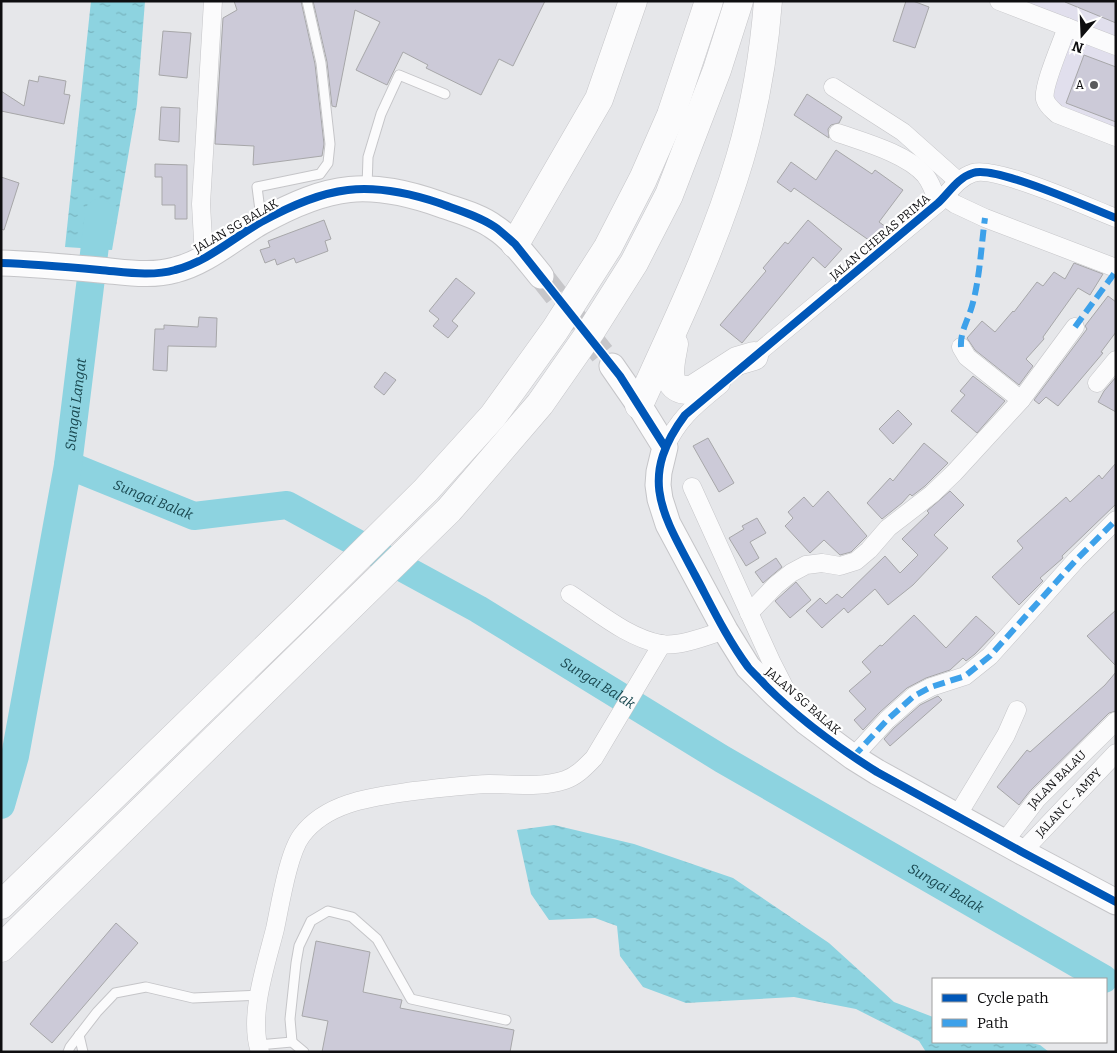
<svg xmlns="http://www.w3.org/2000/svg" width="1117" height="1053" font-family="Bitter,serif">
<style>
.commercial{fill:#e1dfed}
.water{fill:url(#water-ripples)}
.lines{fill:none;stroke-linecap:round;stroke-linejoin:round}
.river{stroke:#8dd3e0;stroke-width:28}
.building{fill:#cccad8;stroke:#a7a7a9}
.secondary-tunnel{stroke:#c6c6c9;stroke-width:25;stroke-dasharray:25 12;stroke-linecap:butt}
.lane-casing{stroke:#c5c5c8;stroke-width:11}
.street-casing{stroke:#c5c5c8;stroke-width:19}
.secondary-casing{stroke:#c5c5c8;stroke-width:27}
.highway-casing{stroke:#c5c5c8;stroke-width:29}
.lane{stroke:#fbfbfc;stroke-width:9}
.street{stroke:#fbfbfc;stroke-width:18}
.secondary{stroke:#fbfbfc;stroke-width:25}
.highway{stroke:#fbfbfc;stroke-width:28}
.quiet{stroke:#3da1ea;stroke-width:6;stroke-dasharray:12 6;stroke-linecap:butt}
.cycleway-casing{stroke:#fff;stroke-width:11}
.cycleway{stroke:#0057b8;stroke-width:8}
.poi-dot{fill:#5a5a5c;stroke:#fff;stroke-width:2}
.labels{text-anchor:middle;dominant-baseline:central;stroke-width:4.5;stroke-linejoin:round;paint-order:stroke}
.poi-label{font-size:12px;fill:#0e0e10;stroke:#fff;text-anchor:end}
.street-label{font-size:12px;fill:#0e0e10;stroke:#fff}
.water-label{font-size:14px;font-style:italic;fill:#18464e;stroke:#fff}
</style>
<defs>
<pattern id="water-ripples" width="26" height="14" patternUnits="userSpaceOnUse" patternTransform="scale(1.25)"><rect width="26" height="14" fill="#8dd3e0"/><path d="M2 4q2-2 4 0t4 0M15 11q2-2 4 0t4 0" fill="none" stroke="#78b4bf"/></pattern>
</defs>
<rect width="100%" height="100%" fill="#e6e7ea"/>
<polygon class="commercial" points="1014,1 1116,1 1116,131 1060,110 1051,94 1076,25"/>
<g class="water">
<polygon points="91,1 145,1 137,104 112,250 65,247"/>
<polygon points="554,825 634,844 733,878 829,943 894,1002 933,1017 933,1042 1028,1042 1040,1045 1049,1052 926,1052 919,1041 856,1009 794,997 686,1003 643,987 620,956 617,926 595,918 549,920 531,894 517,830"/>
</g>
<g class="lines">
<g class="river">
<path id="s1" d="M68,465L194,516L287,505L478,609L722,759L1104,979"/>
<path id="s2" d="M1,805L15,756L68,465L99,213"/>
</g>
</g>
<g class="building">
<polygon points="234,1 301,1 315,64 324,144 322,156 253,165 254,146 215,144 223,18 237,10"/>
<polygon points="313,1 545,1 513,66 499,59 481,95 426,68 428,65 403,52 387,85 356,70 380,22 355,10 336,107 332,106 327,62"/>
<polygon points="906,1 913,1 929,7 915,48 893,41"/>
<polygon points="1116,1 1116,23 1065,2 1065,1"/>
<polygon points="163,31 191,33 187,78 159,75"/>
<polygon points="1084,55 1116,67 1116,122 1066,103"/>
<polygon points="39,76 66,81 64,94 70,95 64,124 1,111 1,91 24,106 29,80 38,82"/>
<polygon points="807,94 842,117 839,123 831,125 828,129 829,138 794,115"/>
<polygon points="161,107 180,108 179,142 159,140"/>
<polygon points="836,150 872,174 875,170 903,190 879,222 886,227 873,243 794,188 791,192 777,182 791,162 816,180"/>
<polygon points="155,164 187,165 187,219 175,219 175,205 162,205 162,177 155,177"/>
<polygon points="1,177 19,183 4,230 1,229"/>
<polygon points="324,220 331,239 325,241 328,251 296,263 294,258 277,265 275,259 265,263 260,250 270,247 268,241"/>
<polygon points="808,220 842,249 825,268 813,257 742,343 720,325 766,271 763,268 785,242 788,244"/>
<polygon points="1074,263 1103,274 1090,295 1078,288 1043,337 1044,339 1026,359 1033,366 1019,385 975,350 967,338 982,321 995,332 1013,311 1014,312 1037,282 1043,286 1054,272 1065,279"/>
<polygon points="456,278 475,293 452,321 458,326 448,338 433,326 439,319 429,311"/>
<polygon points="1108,296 1116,302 1116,332 1101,352 1103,353 1058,406 1046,397 1039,404 1034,400 1084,333 1087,329 1085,326"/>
<polygon points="199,317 217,318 216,347 168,346 167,371 153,370 155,329 164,329 164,325 198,327"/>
<polygon points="385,372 396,380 384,395 374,387"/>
<polygon points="973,376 1005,401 977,433 951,411 965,395 960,391"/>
<polygon points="1116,377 1116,412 1098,402 1104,391"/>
<polygon points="898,410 912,424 893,444 879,429"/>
<polygon points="708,438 734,483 719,492 693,446"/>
<polygon points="924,443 948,463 925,486 912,496 910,494 902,503 882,519 867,503 890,478 893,481"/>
<polygon points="1116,463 1116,504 1062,556 1063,558 1040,578 1043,581 1019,605 992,577 1023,548 1017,541 1066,497 1070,502 1099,475 1102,479"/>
<polygon points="828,491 867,536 851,552 840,555 824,540 810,553 785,526 793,518 788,512 804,497 813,507"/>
<polygon points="950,491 964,505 934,535 948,548 913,585 888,605 875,589 848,613 844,608 822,628 806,611 820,598 826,604 837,594 842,598 885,556 900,573 918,555 902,539 929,513 927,511"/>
<polygon points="757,518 766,533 750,542 759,558 746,566 729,538 744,529 742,526"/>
<polygon points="776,558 782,567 763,583 755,572"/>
<polygon points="796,582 811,600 790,618 775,601"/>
<polygon points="1116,610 1116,666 1087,636"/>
<polygon points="914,615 946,648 976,616 995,633 975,654 966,661 963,658 950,670 926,678 907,688 880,712 863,730 854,720 866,709 849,691 871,672 862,662 880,645 882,646"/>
<polygon points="1116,672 1116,711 1109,713 1030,791 1019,805 997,787 1027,750 1030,752 1105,685"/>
<polygon points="938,696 942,700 890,746 884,739 894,728 920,705"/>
<polygon points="116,923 138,943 52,1043 30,1024"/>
<polygon points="316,941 370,952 363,992 402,1000 400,1008 514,1030 510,1052 322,1052 328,1021 302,1016"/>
</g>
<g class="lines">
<polyline class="secondary-tunnel" points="541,276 612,366"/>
<defs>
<g id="lane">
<polyline points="367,187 368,157 381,114 399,75 445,94"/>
<polyline points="261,218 257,187 320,174 328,163 330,144 321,63 307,1"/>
<polyline points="79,1035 83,1052"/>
<polyline points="292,1042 290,1019 296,963 299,946 311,921 328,911 352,917 377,939 411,999 506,1020"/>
<polyline points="258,1045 292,1042 304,1052"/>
<polyline points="68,1052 70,1047 97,1012 115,993 146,987 193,998 260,995"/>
</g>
<g id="street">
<polyline points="999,1 1116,46"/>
<path d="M1067,27C1062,42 1042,87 1045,99C1047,106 1053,110 1057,114L1116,137"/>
<polyline points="833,87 903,132 958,181"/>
<path d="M838,133C864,142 907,154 925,175C932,184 935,194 938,203"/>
<polyline points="945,197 955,204 985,218 1116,268"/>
<polyline points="204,258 201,204 213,1"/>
<polyline points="961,347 967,357 1021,400"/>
<path d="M747,362L938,203C949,193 957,178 973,173C995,165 1090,208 1116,218"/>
<polyline points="1097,383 1116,360"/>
<path d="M665,447C680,416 696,405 721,384"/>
<polyline points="692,487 771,661 794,706"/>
<path d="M570,594C598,612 628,638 661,644C679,647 707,636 725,630"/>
<polyline points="749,613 776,585 791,573 806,565 822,563 840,566 856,561 869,550 888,528 932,494 954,473 1021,400 1075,327"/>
<polyline points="853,757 887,720 914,696 931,687 965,676 990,656 1076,560 1116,520"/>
<polyline points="957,816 1006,735 1017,710"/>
<path id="s3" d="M1004,842L1037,799L1116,721"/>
<path id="s4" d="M1022,852L1116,753"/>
<path d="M260,1052C248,1016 266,965 275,929C280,906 288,853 302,835C328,801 374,797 414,791C439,788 464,785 489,784C513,784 542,788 565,780C577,776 585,767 594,758L662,644"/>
</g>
<g id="secondary">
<path d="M1,263C34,264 67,267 100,270C124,272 151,277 175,270C207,262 233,238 261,222C329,184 369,179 442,205C459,211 479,216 494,227C513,239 527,259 541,276"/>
<polyline points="612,366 639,405 665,447 659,472 658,485 660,499 668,524 725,630 748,667 776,695 806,722 853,757 877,772 1022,852 1116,902"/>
</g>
<g id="highway">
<polyline points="515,244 599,99 633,1"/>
<path d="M674,344C671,363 661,392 692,390L737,361L754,356"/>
<path d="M639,405C676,324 715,243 740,158C755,107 764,54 768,1"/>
<polyline points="1,905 302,613 426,490 493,416 555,330 608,247 643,179 671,115 709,1"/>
<polyline points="1,948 449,510 540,404 591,331 634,263 669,195 717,70 739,1"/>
</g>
</defs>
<use href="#lane" class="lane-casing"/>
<use href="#street" class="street-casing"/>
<use href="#secondary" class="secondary-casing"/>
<use href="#highway" class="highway-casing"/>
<use href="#lane" class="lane"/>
<use href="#street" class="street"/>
<use href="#secondary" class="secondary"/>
<use href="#highway" class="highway"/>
<g class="quiet">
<polyline points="1075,327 1116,271"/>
<path d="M961,347C960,332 968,320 972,306C980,278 981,247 985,218"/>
<polyline points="853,757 887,720 914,696 931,687 965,676 990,656 1076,560 1116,520"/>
</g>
<defs>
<g id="cycleway">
<path d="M1116,218C1090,208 995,165 973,173C957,178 949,193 938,203L685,415C638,478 662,513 695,575C711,605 727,639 748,667C753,673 760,679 766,686C799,719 837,747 877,772L1022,852L1116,902"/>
<path d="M1,263C34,264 67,267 100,270C124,272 151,277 175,270C207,262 233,238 261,222C327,186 367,179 439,203C458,210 479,216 495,227C502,232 509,239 515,244L620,376L665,447"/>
</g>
</defs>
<use href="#cycleway" class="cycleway-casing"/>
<use href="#cycleway" class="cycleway"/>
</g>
<circle class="poi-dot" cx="1094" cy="85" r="5"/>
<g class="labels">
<g class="poi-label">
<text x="1084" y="85">A</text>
</g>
<g class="street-label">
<text transform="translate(236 226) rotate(-30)">JALAN SG BALAK</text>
<text transform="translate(880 237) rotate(-40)">JALAN CHERAS PRIMA</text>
<text transform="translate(803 701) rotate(41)">JALAN SG BALAK</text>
<text stroke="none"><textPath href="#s3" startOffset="82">JALAN BALAU</textPath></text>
<text stroke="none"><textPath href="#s4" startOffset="68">JALAN C - AMPY</textPath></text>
</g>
<g class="water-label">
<text stroke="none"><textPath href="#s2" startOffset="408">Sungai Langat</textPath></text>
<text stroke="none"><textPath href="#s1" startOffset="92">Sungai Balak</textPath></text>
<text stroke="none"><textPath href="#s1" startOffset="588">Sungai Balak</textPath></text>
<text stroke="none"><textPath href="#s1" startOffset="992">Sungai Balak</textPath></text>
</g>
</g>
<rect width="1117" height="1053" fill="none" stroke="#0e0e10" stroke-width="5"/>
<rect x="932" y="978" width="175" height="65" fill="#ffffff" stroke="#9f9f9f"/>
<rect x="942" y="994" width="25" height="8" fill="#0057b8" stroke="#9f9f9f"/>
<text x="977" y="1003" font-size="15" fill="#0e0e10">Cycle path</text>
<rect x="942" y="1019" width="25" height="8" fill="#3da1ea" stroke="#9f9f9f"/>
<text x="977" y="1028" font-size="15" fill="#0e0e10">Path</text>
<g transform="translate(1082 35) rotate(199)" stroke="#ffffff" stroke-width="4" paint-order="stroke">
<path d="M0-4L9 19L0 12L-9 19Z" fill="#0e0e10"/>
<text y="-8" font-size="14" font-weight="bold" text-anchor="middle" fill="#0e0e10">N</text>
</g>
</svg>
